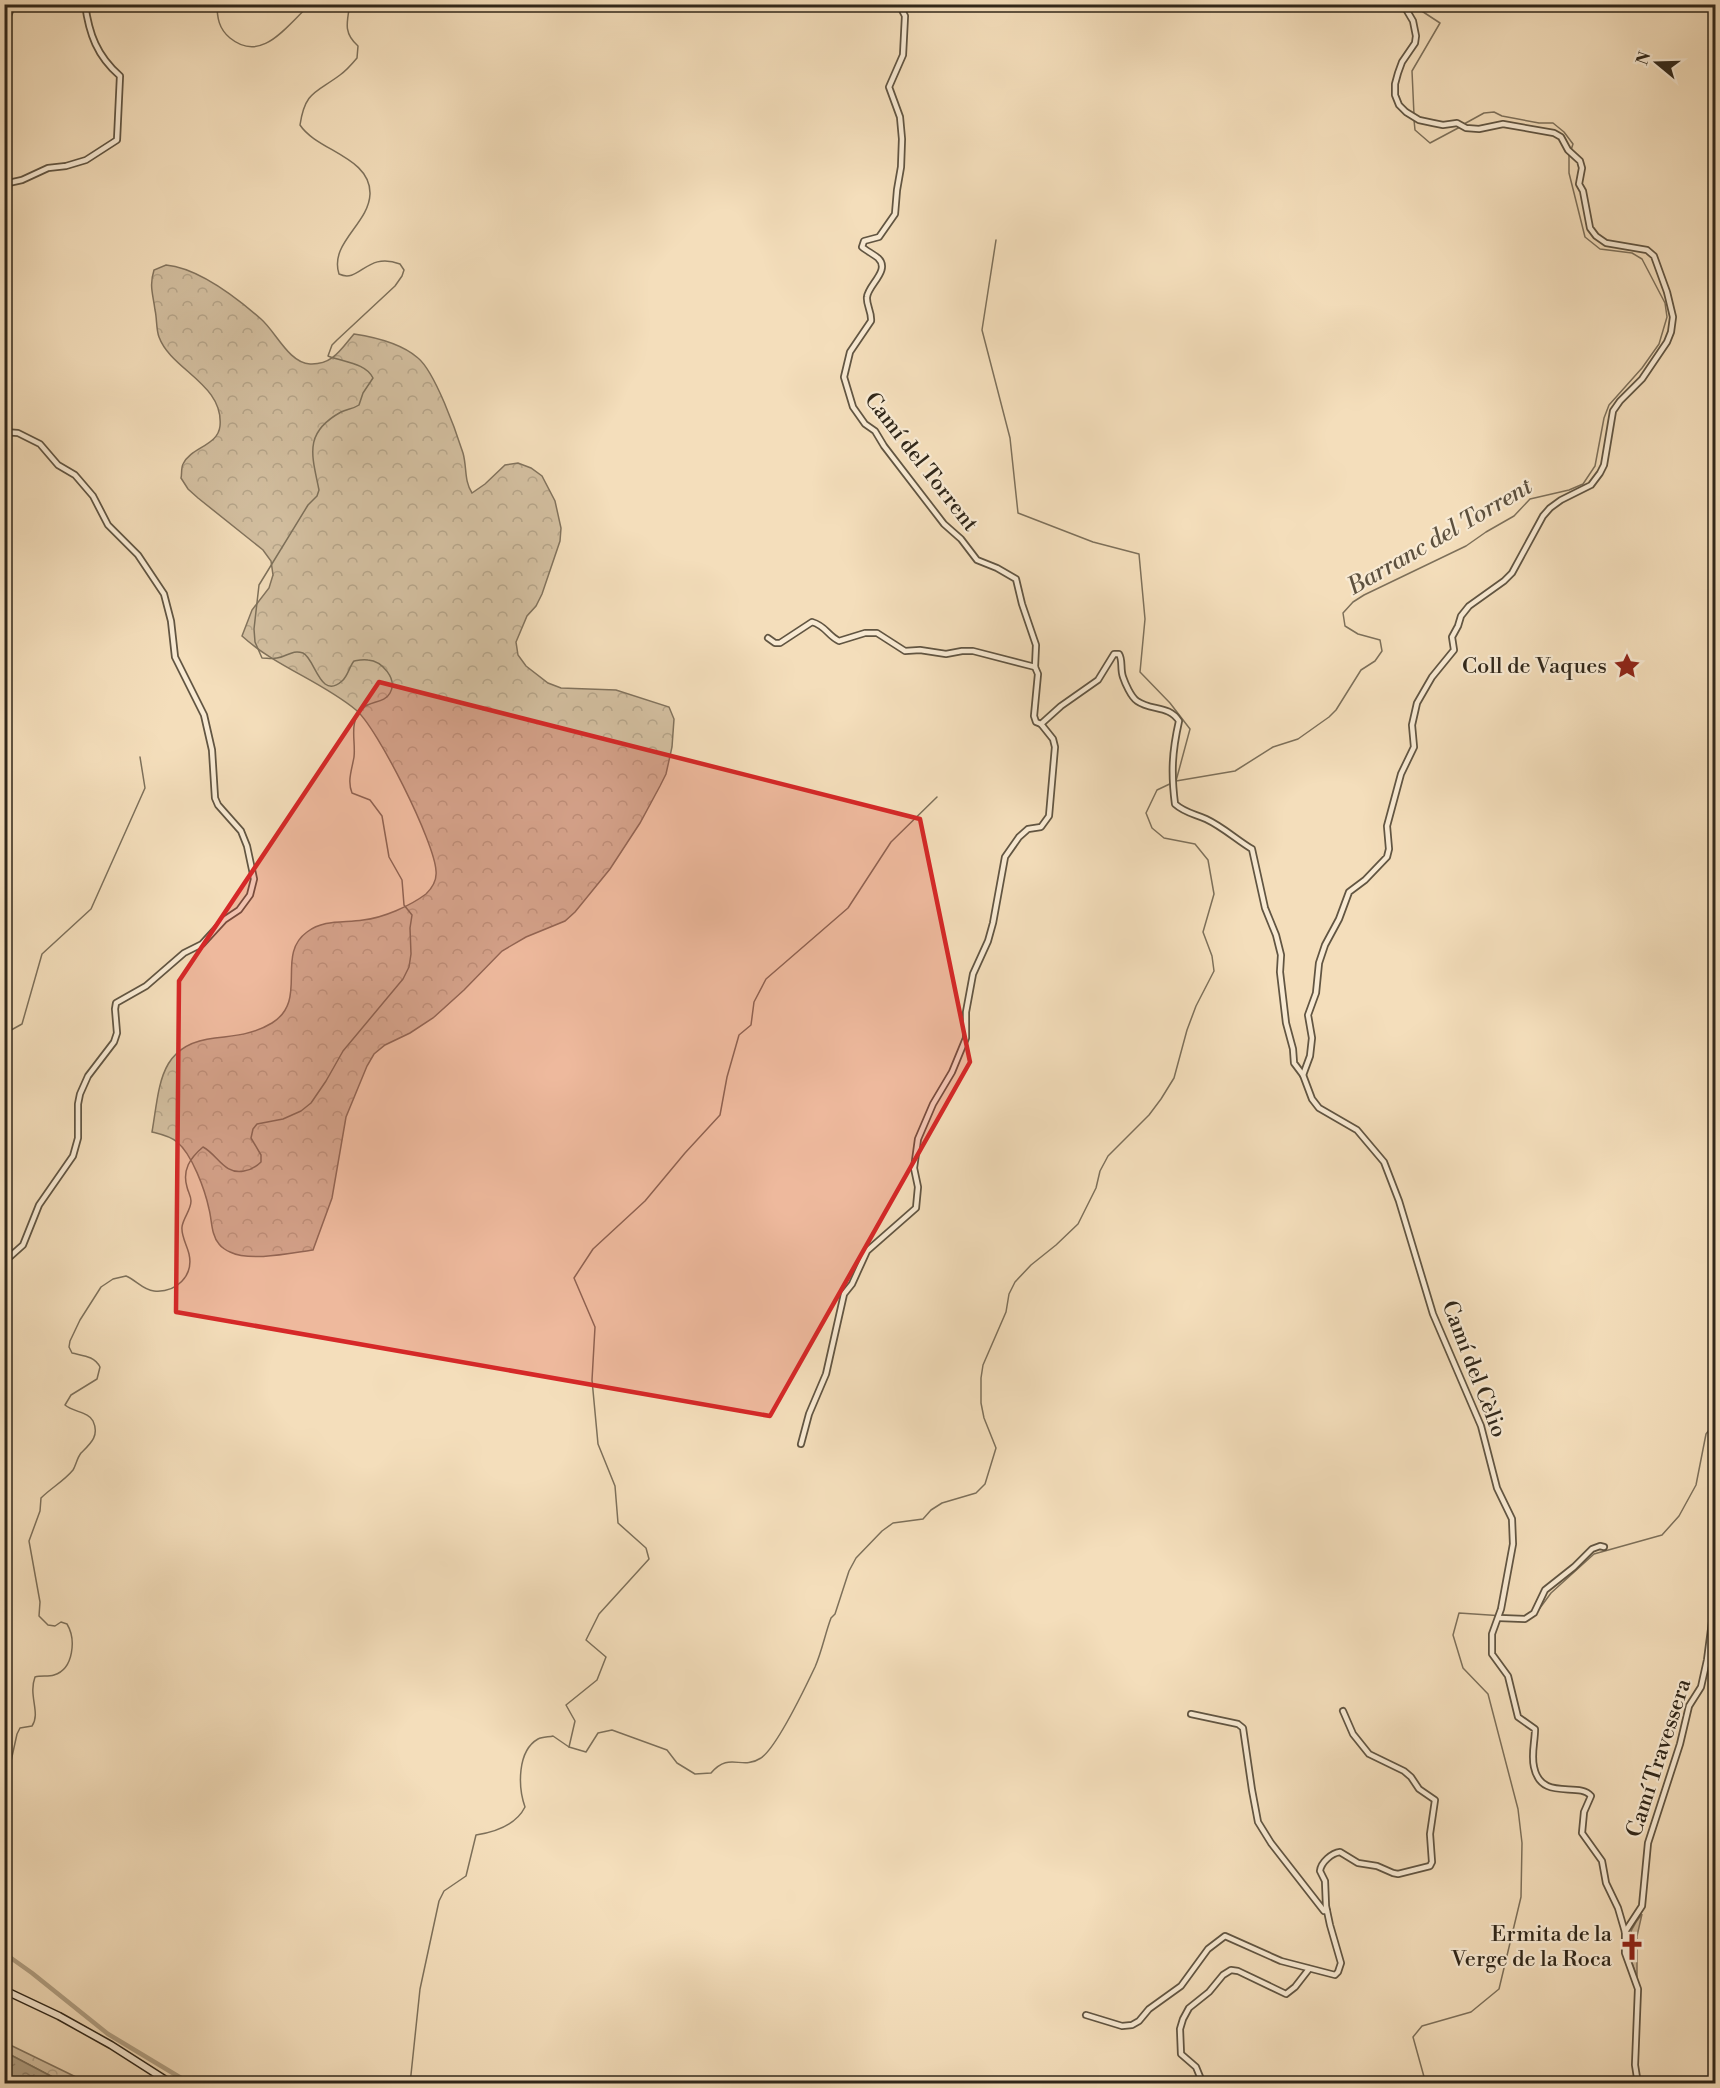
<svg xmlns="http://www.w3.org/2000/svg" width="1720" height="2088" font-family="'Libre Bodoni',serif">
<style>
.forest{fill:url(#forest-crowns);stroke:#82735d;stroke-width:1.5}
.water{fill:url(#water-ripples);stroke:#7d705a;stroke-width:1.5}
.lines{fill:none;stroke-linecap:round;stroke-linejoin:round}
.stream{stroke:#7d705a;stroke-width:1.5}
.canal{stroke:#b1a084;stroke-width:4.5}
.street-casing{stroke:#615542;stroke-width:8}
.secondary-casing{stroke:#30271a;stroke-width:9}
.street{stroke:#f8ead3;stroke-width:4.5}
.secondary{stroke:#f8ead3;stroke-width:6}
.marked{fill:#d62828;fill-opacity:0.2;stroke:#d62828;stroke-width:4.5;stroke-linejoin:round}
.labels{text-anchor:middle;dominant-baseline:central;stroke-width:4.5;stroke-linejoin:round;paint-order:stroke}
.street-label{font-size:22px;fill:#30271a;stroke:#f8ead3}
.poi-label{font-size:22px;fill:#30271a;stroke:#f8ead3;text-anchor:end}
.water-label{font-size:24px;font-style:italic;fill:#5d513f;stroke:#f8ead3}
</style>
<defs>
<pattern id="forest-crowns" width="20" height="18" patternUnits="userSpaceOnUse" patternTransform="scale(1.5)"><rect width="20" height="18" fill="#d3bfa0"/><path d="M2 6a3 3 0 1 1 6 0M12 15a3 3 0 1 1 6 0" fill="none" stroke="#b5a489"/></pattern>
<pattern id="water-ripples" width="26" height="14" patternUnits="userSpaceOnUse" patternTransform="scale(1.5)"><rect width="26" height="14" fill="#b1a084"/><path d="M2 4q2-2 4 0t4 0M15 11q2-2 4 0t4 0" fill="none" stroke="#90826b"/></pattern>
</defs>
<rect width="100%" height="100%" fill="#f4debb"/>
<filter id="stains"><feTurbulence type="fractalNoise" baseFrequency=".00333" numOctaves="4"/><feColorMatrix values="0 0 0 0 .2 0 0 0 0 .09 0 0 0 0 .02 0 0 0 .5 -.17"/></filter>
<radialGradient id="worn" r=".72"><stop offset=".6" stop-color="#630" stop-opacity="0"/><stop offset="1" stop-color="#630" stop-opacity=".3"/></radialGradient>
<g class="forest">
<path d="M166,265C198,268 237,298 261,319C276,332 289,363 310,364C333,365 341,349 354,334C374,337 402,344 418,358C435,372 456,431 463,453C467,467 464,481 472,493L485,484L505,465L518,463L531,468L542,476L555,501L561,528L560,541L542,594L536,606L527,616L516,642L518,655L526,666L548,683L561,688L616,690L669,707L674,719L672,747L666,774L660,786L640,823L610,869L575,912L565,921L526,937L502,951L464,990L433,1018L410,1033L385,1045L374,1054L367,1066L346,1117L332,1198L313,1250C291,1253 250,1262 230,1252C227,1251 221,1247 219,1244C211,1235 212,1220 209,1209C205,1190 192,1154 177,1142C170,1136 160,1134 152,1132C160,1086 158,1044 215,1038C235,1036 254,1034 272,1023C309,1000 275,955 307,932C324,919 344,923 363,920C383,918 410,906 426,894C433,887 437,880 436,871C435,843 377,727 356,710C321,681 276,667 242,636L252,610L269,588L273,575L271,561L263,550L198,498L188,489L181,478C182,474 181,468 183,464C191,447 218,446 220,426C224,384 171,370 159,337C156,329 157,318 155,310C153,294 149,286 154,270Z"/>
<path d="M1642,1914L1637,1936V1977C1627,1950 1622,1938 1642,1914Z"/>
<polygon points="4,2042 78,2078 87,2083 64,2083 5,2052"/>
</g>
<polygon class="water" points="5,2052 64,2083 5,2083"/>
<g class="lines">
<g class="stream">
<path d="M217,4C217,18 219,29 230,38C263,65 288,23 311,4"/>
<polyline points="1411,4 1440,23 1412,71 1414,115"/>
<polyline points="4,32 17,4"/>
<polyline points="1414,120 1415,130 1430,143 1460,127"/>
<polyline points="1464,124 1484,113 1494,112 1502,116 1539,123 1553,123 1564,132 1573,144 1571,150"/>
<polyline points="996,240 982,330 1010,438 1018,513 1093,542 1139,554 1145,619 1140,672 1170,703 1190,729 1176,781"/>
<polyline points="4,1034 22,1024 42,954 91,909 145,788 140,757"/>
<polyline points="1537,1612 1551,1593 1594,1554 1662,1535 1679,1516 1696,1485 1706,1434 1716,1421"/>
<polyline points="569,1747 575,1721 566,1705 597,1680 606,1657 586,1640 599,1614 649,1559 646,1548 618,1523 615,1486 598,1444 592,1380 595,1327 574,1278 593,1249 645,1201 685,1153 720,1115 727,1077 739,1035 751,1025 754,1002 766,979 848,908 891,842 937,797"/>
<path d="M4,1793L17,1734L20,1728L32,1726C41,1713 28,1696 35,1677C41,1675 48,1677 54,1675C74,1669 76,1639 67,1624L61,1622L55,1626L48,1625L39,1616L40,1602L29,1541L40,1511L41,1498C51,1488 64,1481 73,1470C76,1465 77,1458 81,1453C90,1444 100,1436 93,1421C89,1412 73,1412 65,1405L71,1395L97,1379L100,1367C94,1356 84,1356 72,1353L69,1347L70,1341L80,1320L101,1287L113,1279L126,1276C136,1280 143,1290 154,1291C176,1293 194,1276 189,1254C187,1245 181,1236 182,1227C183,1218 191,1210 191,1201C191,1196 188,1192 187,1187C182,1170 190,1158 203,1147C218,1155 224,1175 244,1171C251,1170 256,1167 261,1162V1155L251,1138L253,1129L257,1124L283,1119L301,1111L311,1103L326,1081L343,1051L403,979L409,967L411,954L410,928L412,915L404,905L402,880L389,857L382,816L370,800L352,793C347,781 352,769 354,757C356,740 348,722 363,708C370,701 385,703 390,693C398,679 382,661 368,660C363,659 359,660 354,661C349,667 348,676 342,681C320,701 315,658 303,653C292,649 287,657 277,658C272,659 267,658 262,658L255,642L254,629L259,585L308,505L317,496L319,490C312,455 303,433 341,412C347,409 353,409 359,405L363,393L373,378C366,363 343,362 328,356L332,345L337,340L395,286L402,276L404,270L400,264C366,251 360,284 339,274C329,243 369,224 370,194C371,157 317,151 300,125C305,91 316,93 340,75C347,70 352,64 357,58L358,46C343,33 347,22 350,4"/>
<path d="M410,2084L420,1989L439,1901L444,1891L466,1876L476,1835C495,1832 516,1825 525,1807C518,1787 517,1751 538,1739C542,1737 549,1737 553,1736L569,1747L586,1752L598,1733L612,1730L667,1750L677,1763L695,1774L711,1773C730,1751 741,1771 761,1758C777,1747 806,1686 815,1667C822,1651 825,1634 831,1618L835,1614L849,1571L856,1558L882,1531L893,1523L923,1519L931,1510L942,1503L976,1493L985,1484L996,1448L984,1418L981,1403V1378L983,1365L1006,1312L1009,1294L1015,1282L1031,1265L1056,1245L1078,1224L1096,1188L1100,1171L1108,1156L1149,1115L1161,1099L1174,1078L1187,1030L1196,1006L1214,971L1212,956L1203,932L1214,894L1208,860L1195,844L1164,838L1152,828L1146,813L1157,790L1176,781L1235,771L1273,747L1298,739L1329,717L1336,710L1361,670L1375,661L1382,651L1380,640L1358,634L1345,626L1343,613L1353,602L1364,595L1466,546L1486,532L1514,516L1530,499L1569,490L1583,484L1595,466L1604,418L1609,405L1642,368L1659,344L1667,317L1665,303L1642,259L1632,253L1600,249L1585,237L1569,173V155"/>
<polyline points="1426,2084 1413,2037 1422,2026 1471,2012 1499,1989 1521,1897 1522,1843 1518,1809 1488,1694 1463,1668 1453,1635 1459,1613 1504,1616"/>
</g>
<polyline class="canal" points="4,1953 32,1973 108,2034 191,2084"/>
<defs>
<g id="street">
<path d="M899,4L905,16L903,55L889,87L900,117L902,139L901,167L897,190L895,214L879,237L864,241L862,247C867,251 873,254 878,258C891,270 868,285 867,297C866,305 872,312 871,321L850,352L844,377L853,407L865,424L875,431L884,446L944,524L961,539L977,560L997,568L1016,579L1022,604L1036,645L1035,667"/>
<path d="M1403,4L1413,21L1416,36L1415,43L1402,62L1398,73L1395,84V95L1399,105L1406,112L1419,120L1433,123L1443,125L1457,123L1466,128L1479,129L1503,124L1554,133L1561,137L1568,150L1580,161L1582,168L1579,184L1583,191L1590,228L1596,236L1606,243L1647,250L1654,256L1667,292L1673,317L1671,332L1667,342L1642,379L1620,401L1613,411L1604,465L1600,473L1591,485L1561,500L1550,508L1543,516L1512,573L1504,581L1469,606L1461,616L1458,626L1452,637L1454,650L1432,677L1417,703L1412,725L1414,747L1401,774L1387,826L1389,849L1387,857L1365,880L1349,892L1339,919L1325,945L1319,963L1316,993L1308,1015L1312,1038L1310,1056L1303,1075L1312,1099L1319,1108L1357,1130L1384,1162L1399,1201L1433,1314L1481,1426L1497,1488L1512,1519L1513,1544L1501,1609L1492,1634V1654L1508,1676L1518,1717L1535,1729C1535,1742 1531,1754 1534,1767C1541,1802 1579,1781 1591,1796L1584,1812L1582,1833L1602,1861L1606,1883L1618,1908L1625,1932V1953L1638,1989L1635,2065L1638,2084"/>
<path d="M4,184L22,180L48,168L66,166L86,160L117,140L120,76C97,56 89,34 85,4"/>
<polyline points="4,269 4,277"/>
<polyline points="4,432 18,433 40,444 58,465 75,475 93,496 108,525 138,555 164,594 171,621 175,657 204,715 212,750 215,798 218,805 241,831 247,846 254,879 250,895 239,910 224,920 202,944 184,953 146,986 116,1003 115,1009 117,1033 114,1042 88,1076 80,1094 78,1104 78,1138 73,1156 39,1205 23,1245 4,1262"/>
<path d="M768,638L775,643H780L812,622C826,626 827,635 839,641L865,633H877L905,651L920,650L946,654L962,651H973L1035,667L1038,674L1034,716L1036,722L1041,724L1061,706L1098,680L1114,654H1119C1123,660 1120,669 1123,677C1125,683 1131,697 1137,701C1151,711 1169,705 1179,721C1172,752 1171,773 1175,804C1185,813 1195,814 1206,819C1223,827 1237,840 1252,849L1265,908L1276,935L1281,955L1280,972L1286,1023L1293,1049L1294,1063L1303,1075"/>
<polyline points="801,1444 809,1414 826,1374 844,1294 852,1284 867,1251 916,1208 918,1187 914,1168 918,1139 933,1104 952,1072 966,1038 966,1012 973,974 988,941 993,923 1005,857 1019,837 1028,829 1041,827 1049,816 1055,747 1053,739 1041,724"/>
<polyline points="1499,1618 1525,1619 1534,1613 1545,1590 1574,1567 1592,1549 1600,1546 1604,1547"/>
<polyline points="4,1645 7,1648 4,1659"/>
<polyline points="1191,1714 1238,1724 1243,1728 1252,1790 1258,1822 1271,1843 1324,1911 1327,1911"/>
<polyline points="1625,1932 1642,1906 1648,1843 1680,1744 1689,1706 1701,1687 1707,1660 1716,1591"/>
<path d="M1086,2015L1122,2026L1132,2025L1139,2021L1149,2009L1181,1986L1208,1949L1225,1936L1281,1961L1335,1975L1338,1972L1341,1963L1330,1925L1326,1906L1325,1881L1320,1871C1321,1862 1332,1853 1340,1852L1358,1863L1377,1866L1393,1873L1398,1874L1430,1866L1432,1862L1430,1834L1435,1800L1419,1789L1411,1777L1404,1771L1369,1754L1353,1734L1343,1711"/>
<polyline points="1203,2084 1196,2067 1181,2054 1180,2029 1183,2019 1189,2008 1209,1992 1223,1975 1231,1970 1238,1971 1286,1994 1295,1987 1309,1969"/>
</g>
<polyline id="secondary" points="4,1990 59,2016 111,2045 172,2084"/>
</defs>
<use href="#street" class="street-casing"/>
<use href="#secondary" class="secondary-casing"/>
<use href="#street" class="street"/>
<use href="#secondary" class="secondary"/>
</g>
<path class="marked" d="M379,682L920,819L970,1062L770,1416L176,1312L179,981Z"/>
<defs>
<symbol id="sight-bare" viewBox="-9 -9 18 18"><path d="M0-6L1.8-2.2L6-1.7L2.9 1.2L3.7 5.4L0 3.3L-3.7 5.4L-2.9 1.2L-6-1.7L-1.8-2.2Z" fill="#8f2418" stroke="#f8ead3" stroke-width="2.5" paint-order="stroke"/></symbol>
<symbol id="church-bare" viewBox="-9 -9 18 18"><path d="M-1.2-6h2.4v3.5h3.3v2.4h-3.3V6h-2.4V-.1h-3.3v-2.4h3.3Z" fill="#8f2418" stroke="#f8ead3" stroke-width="2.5" paint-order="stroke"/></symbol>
</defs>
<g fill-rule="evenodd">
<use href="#sight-bare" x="1608" y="647" width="38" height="38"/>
<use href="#church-bare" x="1613" y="1928" width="38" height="38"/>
</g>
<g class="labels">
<g class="street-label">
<text transform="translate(921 462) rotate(52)">Camí del Torrent</text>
<text transform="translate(1474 1369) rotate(69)">Camí del Cèlio</text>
<text transform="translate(1659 1758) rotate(-72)">Camí Travessera</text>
</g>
<g class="poi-label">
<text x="1607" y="666">Coll de Vaques</text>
<text x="1612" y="1934">Ermita de la<tspan x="1612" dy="25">Verge de la Roca</tspan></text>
</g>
<g class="water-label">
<text transform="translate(1440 537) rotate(-30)">Barranc del Torrent</text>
</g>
</g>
<rect width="1720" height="2088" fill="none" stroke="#f4debb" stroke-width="24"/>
<rect x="6" y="6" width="1708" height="2076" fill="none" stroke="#30271a" stroke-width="3"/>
<rect x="12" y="12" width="1696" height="2064" fill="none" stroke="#30271a" stroke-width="1.5"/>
<g transform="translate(1657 63) rotate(289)" stroke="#f8ead3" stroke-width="4.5" paint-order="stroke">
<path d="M0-4.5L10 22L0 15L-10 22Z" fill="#30271a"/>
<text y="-9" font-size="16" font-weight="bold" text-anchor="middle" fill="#30271a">N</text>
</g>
<rect width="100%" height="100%" filter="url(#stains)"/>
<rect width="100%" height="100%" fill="url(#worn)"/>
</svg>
